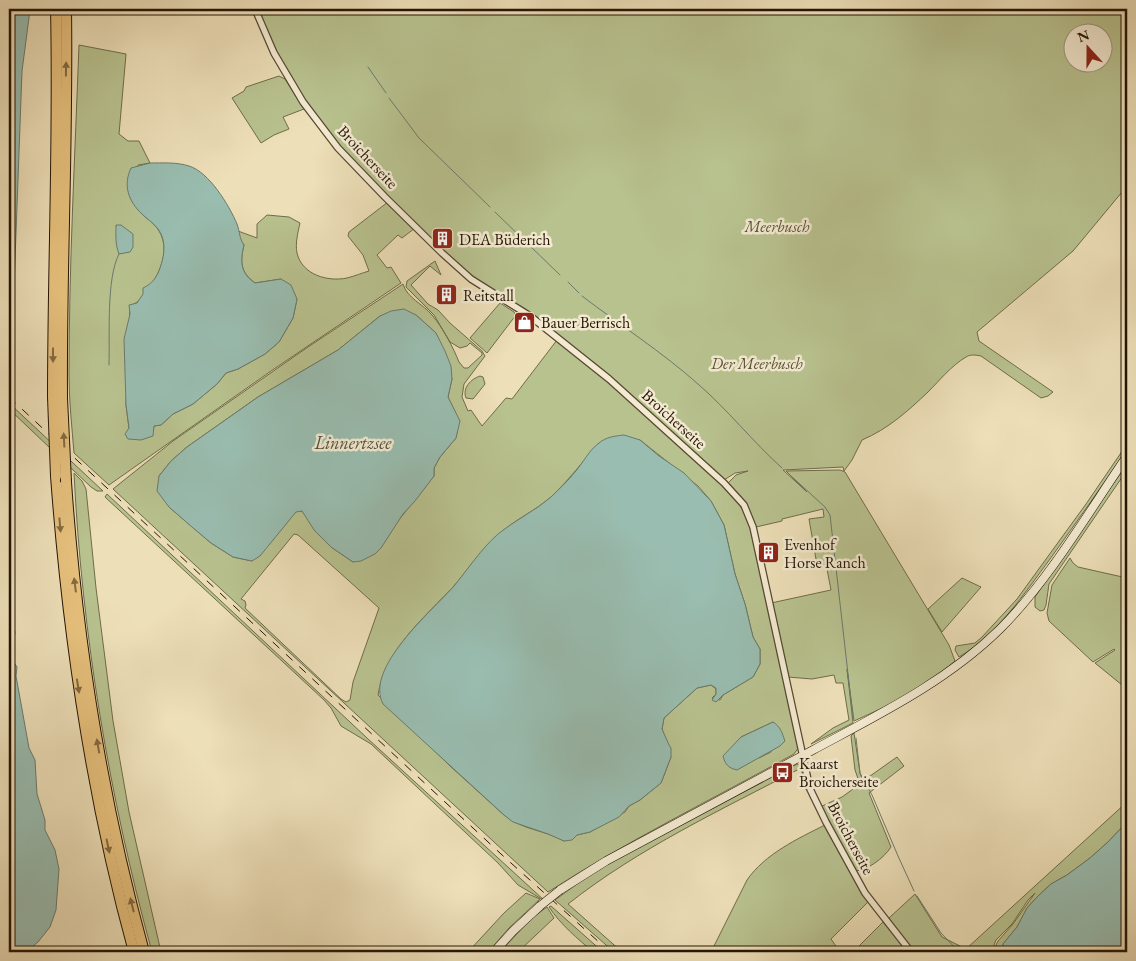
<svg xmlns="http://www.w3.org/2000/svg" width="1136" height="961" font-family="'EB Garamond',serif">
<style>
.green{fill:#b8c28f;stroke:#6e6c4a;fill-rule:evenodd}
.water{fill:#99bdb0;stroke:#6a7a6b}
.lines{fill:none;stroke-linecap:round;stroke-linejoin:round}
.stream{stroke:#6a7a6b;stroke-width:1}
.street-casing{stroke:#564831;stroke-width:8}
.secondary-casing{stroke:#241504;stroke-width:9}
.highway-casing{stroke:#241504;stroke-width:12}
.street{stroke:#f3ead1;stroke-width:5.5}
.secondary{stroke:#f3ead1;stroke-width:8}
.highway{stroke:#e6c07c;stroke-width:10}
.rail{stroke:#241504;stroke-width:1;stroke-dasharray:9 9;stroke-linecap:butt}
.secondary-bridge-casing{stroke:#241504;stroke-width:9;stroke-linecap:butt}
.highway-bridge-casing{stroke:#241504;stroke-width:12;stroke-linecap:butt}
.secondary-bridge{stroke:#f3ead1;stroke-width:8}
.highway-bridge{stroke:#e6c07c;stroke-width:10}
.oneway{fill:#856a40}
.labels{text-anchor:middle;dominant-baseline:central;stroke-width:5;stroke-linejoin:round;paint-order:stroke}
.street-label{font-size:16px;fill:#241504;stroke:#f3ead1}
.park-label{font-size:16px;font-style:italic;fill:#585235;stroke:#f3ead1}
.poi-label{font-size:16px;fill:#241504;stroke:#f3ead1;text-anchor:start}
.water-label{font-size:18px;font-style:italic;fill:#4d5040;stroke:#f3ead1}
</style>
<rect width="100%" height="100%" fill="#eddfb8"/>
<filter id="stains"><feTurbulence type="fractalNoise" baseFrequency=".004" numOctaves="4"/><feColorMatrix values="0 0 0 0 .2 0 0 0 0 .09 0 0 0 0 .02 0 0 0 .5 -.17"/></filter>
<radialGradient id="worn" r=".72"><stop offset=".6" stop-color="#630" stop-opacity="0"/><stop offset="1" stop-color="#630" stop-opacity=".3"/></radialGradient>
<g class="green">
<path d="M255,9H1127V186L1073,251L977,332L979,341L1053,392L1048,396L1041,398L981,356C975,355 971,354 966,357C951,366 940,380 928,392C908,411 888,429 862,440L852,460L844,471L843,467L783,470L807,492L786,471L840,470L845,472L949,645L955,661C927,687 890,705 854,721L847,669L853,723L811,744L833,728L849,720L843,683H836L834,675L812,679L788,677L771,603L831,590L826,564L817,565L809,519L824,517L823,509L782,519V521L756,527L743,501L728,483L736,475L748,471L735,473L724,480L612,378L525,309L476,279L430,239L345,152L313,113L274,53ZM1074,32H1104V62H1074Z"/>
<path d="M79,45L126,54L119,134L128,141H139L150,163L138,165L131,199C134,203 137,208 140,212C145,218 152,221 157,228C170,245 163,268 151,285C144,294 140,302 130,306L126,405L129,428L153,430L154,426L161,425L173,414L193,404L217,384L226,373L238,369L265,354L279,342L293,318L297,299L281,279L255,283C240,272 240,261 244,245L239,238L238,231L257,238V224L267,215L289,217L300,223C298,232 295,244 297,253C302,275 328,282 347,278C355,276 362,273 369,271L363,255L348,236L349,232L388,202L415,228L402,238L398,235L377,255L387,268L391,267L401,283L271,371L109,485L74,453C72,427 69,402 69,375C69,265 75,155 79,45Z"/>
<polygon points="279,76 285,79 304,109 283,117 289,129 274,135 261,143 232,98 244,91 246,87"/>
<path d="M435,261L441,275L430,266L411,285L428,304L438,310L450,323L482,351L485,356L464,384L462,397L468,411L471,410L482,426L506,398L512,399L557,340L609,381L731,492L748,518L799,747L794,754C711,800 627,841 548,892L113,489L173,441L308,347L403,284C407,298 423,304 432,315C443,328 453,347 459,362L464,368H468L482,355V353L470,343L467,346L460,348L450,342L434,315L406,287L407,281ZM416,315L436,333L452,379L448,397L459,421L456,438L440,457L434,468V476L394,526L353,562L331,547L302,511H296L269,544L252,561L233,557L211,543L169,507L159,476L171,461L187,447L258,397L338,350L380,316ZM640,440L698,486L711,501L724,525L735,574L745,604L753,637L760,649V664L753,677L723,695L720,700L712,698L716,694V689L711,685L697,688L664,718L662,729L671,757L661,783L640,800L629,806L625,812L590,832L577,835L564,841C545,830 522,830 504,815L450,766L378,695C385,650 423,619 453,587C468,570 481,550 498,535C514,520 535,511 551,497C569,480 583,461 599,443ZM294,534L298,535L379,608L353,682L350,700L346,702L341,699L245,608L246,605L245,601L241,599ZM773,722L771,752L759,758L741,737Z"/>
<polygon points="500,303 514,312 516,315 487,353 470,338"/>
<path d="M480,376L483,377L485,384L473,399L466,398C462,388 471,379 480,376Z"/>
<polygon points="9,403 103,491 97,491 91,487 9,409"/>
<path d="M1127,444V449C1102,486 1076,523 1050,559C1024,594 997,635 959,657L955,650L956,646L975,643L982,637L1017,599L1086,504Z"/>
<polygon points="1127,464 1127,470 1049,584 1046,605 1044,610 1040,611 1035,607 1035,597"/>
<path d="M74,473L82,481L86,489L96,588L113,721L129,812L161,952H152C109,796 82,635 74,473Z"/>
<polygon points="107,494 367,738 545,901 518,885 498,863 371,744 341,726 331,708 324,700 105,497"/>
<polygon points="1070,558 1073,563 1078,567 1127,578 1127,681 1122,685 1095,663 1115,650 1114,649 1093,662 1049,621 1047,613 1052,585"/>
<polygon points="962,578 981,587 942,632 928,609"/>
<path d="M854,733L860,773L863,781L897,757L904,766L869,793L891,847C884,858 867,871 854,871L820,807L842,797L860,784L855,770L851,736Z"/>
<path d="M797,764L803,765L809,789L806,790L801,768C721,810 639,848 568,904L622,952H614L555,900L584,879L611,862Z"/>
<polygon points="1127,802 1127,822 1108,842 1090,858 1067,875 1051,884 1037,897 1027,908 1017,927 1003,944 1004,952 996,952 996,945 998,941 1013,924 1035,893 1028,900 1012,924 996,940 994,945 994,952 913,952 889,921 889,918 915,894 942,937 966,949"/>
<path d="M825,825L868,902L831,939L840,952H711L747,880C765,854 797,839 825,825Z"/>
<polygon points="526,893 540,899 509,928 488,952 468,952 504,913"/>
<path d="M551,906L603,952H593C577,938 561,925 549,907Z"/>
<polygon points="547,907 554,918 518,952 500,952 531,919"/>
<polygon points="883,922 908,952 853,952"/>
</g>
<g class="water">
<polygon points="9,9 30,9 30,10 22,71 14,287 11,302 9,308"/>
<path d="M150,163C162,163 177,162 189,166C209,172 229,205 237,224C240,232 239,238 244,245C240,261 240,273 255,283L281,279L291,285L297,299L293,318L279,342L265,354L238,369L226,373L217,384L193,404L173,414L161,425L154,426L153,436L141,440L128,439L125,434L129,428L126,405L124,339L130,314L129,305L137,303L143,294V288C152,284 157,277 160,268C164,257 166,244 161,234C157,225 148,220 142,214C128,201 123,185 131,168Z"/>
<path d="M116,225H121L133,234V247L130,252L119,254C115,244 116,235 116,225Z"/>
<polygon points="404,309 416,315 425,323 436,333 445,351 451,366 452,379 448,397 460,421 456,438 440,457 434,468 434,476 415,501 403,514 381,548 375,554 361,561 353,562 331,547 314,530 302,511 296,512 260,556 252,561 233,557 211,543 192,527 169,507 157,491 159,476 171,461 187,447 258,397 338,350 380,316 391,311"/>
<path d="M624,435L640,440L659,456L684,473L711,501L724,525L735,574L745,604L753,637L760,649V664L753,677L723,695L716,702L712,700L716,694V688L711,685L697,688L664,718L662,729L669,745L671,748V757L661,783L640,800L629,806L619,817L590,832L577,835L572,840L564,841L548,834L513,822L504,815L383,704C364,668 432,611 454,586C468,569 481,549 498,534C515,520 535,511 551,497C559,489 568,481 575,472C583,463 589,450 599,443C606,437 615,436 624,435Z"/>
<polygon points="9,616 15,632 11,658 17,667 16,676 29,748 35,760 37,794 45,820 45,830 55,850 59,869 56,910 50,927 38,942 26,952 9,952"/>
<path d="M773,722C781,727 782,733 785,741L780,746L737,770C728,768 725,764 723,756L741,737Z"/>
<polygon points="1127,822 1127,952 1004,952 1003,944 1017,927 1027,908 1037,897 1051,884 1067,875 1090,858 1108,842"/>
</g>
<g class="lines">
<g class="stream">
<polyline points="368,67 386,93"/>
<polyline points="389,98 419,138 490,207"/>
<polyline points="495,212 560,275"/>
<polyline points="568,282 579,293"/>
<path d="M582,296C620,325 662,352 698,384C728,410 752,441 782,468"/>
<path d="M109,365C110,335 106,279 119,254"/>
<polyline points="790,475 825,507 830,515 853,718"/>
<polyline points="856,738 860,773 872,795 898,856 914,891"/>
<polyline points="917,896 941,933 959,952"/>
</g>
<defs>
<polyline id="street" points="255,9 274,53 303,102 338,148 385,197 442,253 471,279 530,316 609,379 724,483 744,505 753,527 810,789 826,822 865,893 911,952"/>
<g id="secondary">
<path d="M560,890L606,861C675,824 744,787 813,750C878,715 946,682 1000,629C1049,580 1088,513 1127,456"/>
<polyline points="494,952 513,931 540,906"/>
</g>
<g id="highway">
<path d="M53,397C53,268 59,138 56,9"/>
<path d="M62,398C61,268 68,138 66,9"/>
<path d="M56,476C68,637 91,796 134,952"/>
<path d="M66,482C77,641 102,799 144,952"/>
</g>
</defs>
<use href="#street" class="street-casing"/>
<use href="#secondary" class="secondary-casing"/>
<use href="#highway" class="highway-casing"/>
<use href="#street" class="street"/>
<use href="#secondary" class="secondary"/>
<use href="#highway" class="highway"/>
<polyline class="rail" points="9,397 501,854 610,952"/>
<defs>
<polyline id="secondary-bridge" points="540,906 560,890"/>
<g id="highway-bridge">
<polyline points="53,397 56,476"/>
<polyline points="62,398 66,482"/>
</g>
</defs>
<use href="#secondary-bridge" class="secondary-bridge-casing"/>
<use href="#highway-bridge" class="highway-bridge-casing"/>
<use href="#secondary-bridge" class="secondary-bridge"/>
<use href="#highway-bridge" class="highway-bridge"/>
</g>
<defs><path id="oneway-solid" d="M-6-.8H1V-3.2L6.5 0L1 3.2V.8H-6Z" transform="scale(1.25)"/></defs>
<g class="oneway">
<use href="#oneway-solid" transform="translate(66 69) rotate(-89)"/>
<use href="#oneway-solid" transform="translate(53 355) rotate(90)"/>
<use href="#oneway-solid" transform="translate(64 440) rotate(-93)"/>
<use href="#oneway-solid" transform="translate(60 525) rotate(85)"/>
<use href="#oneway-solid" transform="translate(75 585) rotate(-97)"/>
<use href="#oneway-solid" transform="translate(78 686) rotate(81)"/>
<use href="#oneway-solid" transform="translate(98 746) rotate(-100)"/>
<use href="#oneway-solid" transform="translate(108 846) rotate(78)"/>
<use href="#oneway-solid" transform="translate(132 905) rotate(-104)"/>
</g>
<defs>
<symbol id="building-square" viewBox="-11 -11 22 22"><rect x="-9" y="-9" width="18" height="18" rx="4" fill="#8f2418" stroke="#f3ead1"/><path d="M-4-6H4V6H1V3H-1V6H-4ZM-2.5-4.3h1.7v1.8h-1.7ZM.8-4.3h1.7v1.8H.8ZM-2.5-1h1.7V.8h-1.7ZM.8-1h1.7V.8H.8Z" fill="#fff"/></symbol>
<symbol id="shop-square" viewBox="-11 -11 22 22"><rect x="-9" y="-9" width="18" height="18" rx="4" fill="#8f2418" stroke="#f3ead1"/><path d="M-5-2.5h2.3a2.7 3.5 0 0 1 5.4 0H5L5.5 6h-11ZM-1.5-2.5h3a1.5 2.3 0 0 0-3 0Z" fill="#fff"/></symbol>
<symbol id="bus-square" viewBox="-11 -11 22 22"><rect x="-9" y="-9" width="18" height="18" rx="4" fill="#8f2418" stroke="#f3ead1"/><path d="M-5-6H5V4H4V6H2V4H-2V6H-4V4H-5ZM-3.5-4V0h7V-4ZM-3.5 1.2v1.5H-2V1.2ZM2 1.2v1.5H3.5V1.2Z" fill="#fff"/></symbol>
</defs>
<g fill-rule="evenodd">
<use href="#building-square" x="430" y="226" width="25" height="25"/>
<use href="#building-square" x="434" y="282" width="25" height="25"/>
<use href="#shop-square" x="512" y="310" width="25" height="25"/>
<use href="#building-square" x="756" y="540" width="25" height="25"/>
<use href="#bus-square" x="770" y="760" width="25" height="25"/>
</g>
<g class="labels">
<g class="street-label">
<text transform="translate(368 157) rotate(47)">Broicherseite</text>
<text transform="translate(674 419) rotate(42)">Broicherseite</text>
<text transform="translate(851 838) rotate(62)">Broicherseite</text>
</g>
<g class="park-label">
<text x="777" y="226">Meerbusch</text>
<text x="757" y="363">Der Meerbusch</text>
</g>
<g class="poi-label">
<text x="459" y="239">DEA Büderich</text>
<text x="463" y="295">Reitstall</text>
<text x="541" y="322">Bauer Berrisch</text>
<text x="784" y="544">Evenhof<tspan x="784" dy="18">Horse Ranch</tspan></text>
<text x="799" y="763">Kaarst<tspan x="799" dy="18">Broicherseite</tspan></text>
</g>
<g class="water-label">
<text x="353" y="442">Linnertzsee</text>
</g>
</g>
<rect width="1136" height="961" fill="none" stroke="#eddfb8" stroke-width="30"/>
<rect x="10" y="10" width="1116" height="941" fill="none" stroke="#241504" stroke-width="2.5"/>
<rect x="15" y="15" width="1106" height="931" fill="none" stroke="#241504"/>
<g transform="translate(1088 48) rotate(339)"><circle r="24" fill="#f3ead1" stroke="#a0957f"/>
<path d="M0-4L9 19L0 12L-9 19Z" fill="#8f2418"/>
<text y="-8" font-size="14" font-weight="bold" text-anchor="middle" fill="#241504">N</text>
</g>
<rect width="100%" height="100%" filter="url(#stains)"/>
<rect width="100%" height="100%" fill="url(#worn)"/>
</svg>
